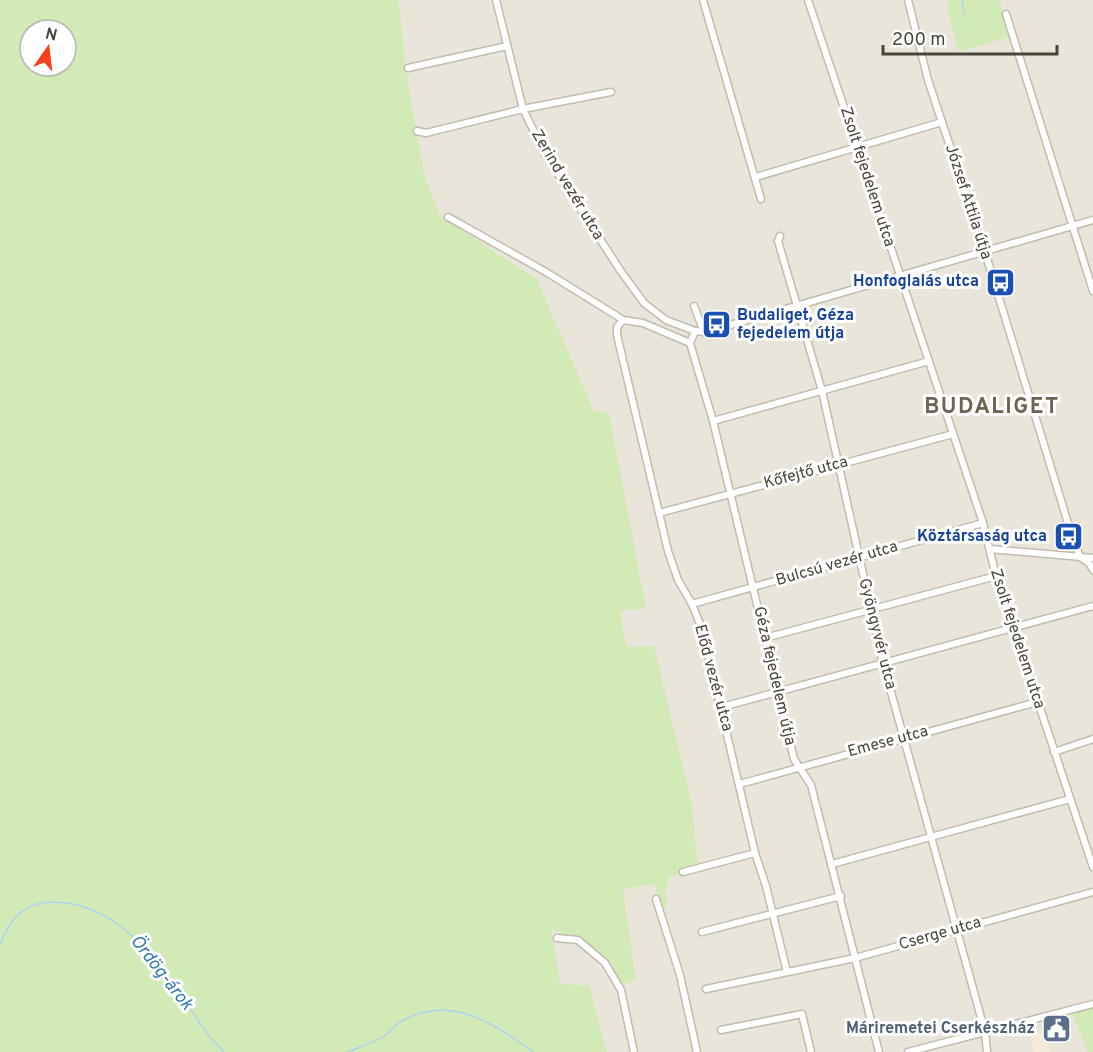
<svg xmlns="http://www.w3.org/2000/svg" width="1093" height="1052" font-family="Overpass,sans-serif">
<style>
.residential{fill:#eae5da}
.commercial{fill:#f7ead8}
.green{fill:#d2eab5;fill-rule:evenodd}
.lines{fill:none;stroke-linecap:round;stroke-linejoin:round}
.stream{stroke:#a9d4f2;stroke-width:1.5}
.street-casing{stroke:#c2bbae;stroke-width:9}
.street{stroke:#fff;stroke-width:6}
.labels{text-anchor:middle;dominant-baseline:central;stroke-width:6;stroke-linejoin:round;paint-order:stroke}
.street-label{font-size:16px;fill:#4b4439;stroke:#fff}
.transit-label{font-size:16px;font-weight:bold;fill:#164399;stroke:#fff;text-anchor:end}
.service-label{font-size:16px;font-weight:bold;fill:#4e5e75;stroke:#fff;text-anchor:end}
.water-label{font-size:18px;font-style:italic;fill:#2e7ab2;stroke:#fff}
.district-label{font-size:22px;font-weight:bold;letter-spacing:1.5px;fill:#6e6250;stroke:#fff}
</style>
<rect width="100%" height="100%" fill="#f6f3ec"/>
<polygon class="residential" points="399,0 950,0 999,3 1002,0 1093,0 1093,1052 607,1052 589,985 558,984 550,927 590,950 623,889 654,884 661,908 670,876 680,874 654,646 627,648 620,610 646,607 594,411 537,279 440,216 424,174 406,69"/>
<polygon class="commercial" points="1046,1031 1050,1051 1034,1052 1031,1033"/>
<g class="green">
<path d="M0,0H399L406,69L424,174L440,216L537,279L594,411L609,413L646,608L620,611L627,647L654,646L692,804L697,862L681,870V874L670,876L665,892L668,907L661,908L654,884L623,889L636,980L621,985L590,950L551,928L560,984L589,985L607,1052H0ZM30,30H66V66H30Z"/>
<polygon points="948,0 1002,0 1000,3 1009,37 959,52 948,13"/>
<polygon points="1093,1006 1093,1052 1088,1052 1071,1012"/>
</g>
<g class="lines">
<g class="stream">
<polyline points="962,0 964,14"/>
<path d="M0,945C9,920 24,902 52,902C106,902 143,942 173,982C192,1008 200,1029 224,1052"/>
<path d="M347,1052C359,1047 375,1043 385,1035C392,1031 396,1024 403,1020C453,994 493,1024 534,1052"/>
</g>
<defs>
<g id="street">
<polyline points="496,0 523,109 545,154 620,270 644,303 666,320 695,331 706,332 1093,220"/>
<polyline points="703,0 761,199"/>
<polyline points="808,0 983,523 996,576 1093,867"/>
<polyline points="908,0 928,80 985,252 1071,533 1080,557 1089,563 1093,570"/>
<polyline points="1006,14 1093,291"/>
<polyline points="408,68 507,46"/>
<polyline points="417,131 426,133 523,109 611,92"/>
<polyline points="756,177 942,122"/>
<polyline points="448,217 546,272 617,316 623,320 643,323 690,343"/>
<polyline points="780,236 778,241 822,391 883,663 985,1032 987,1052"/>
<polyline points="694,306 704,332"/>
<polyline points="623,320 617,327 617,335 668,551 678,580 692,604 702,629 755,853 766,886 787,972"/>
<polyline points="695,331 690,343 713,421 794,759 811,785 879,1052"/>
<polyline points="713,421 929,361"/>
<polyline points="659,513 953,434"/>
<polyline points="990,549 1093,558"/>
<polyline points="692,604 983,523"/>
<polyline points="765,638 996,576"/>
<polyline points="722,707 1093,606"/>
<polyline points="1054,752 1093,739"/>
<polyline points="740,784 1037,702"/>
<polyline points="832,864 1070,799"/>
<polyline points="683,872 755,853"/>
<polyline points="656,899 680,975 697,1052"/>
<polyline points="702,932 841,896"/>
<polyline points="557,938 578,940 605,963 621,990 634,1052"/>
<polyline points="706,989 855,958 1093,892"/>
<polyline points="721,1030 802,1014 811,1052"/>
<polyline points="908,1052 1093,1004"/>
</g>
</defs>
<use href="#street" class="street-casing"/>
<use href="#street" class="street"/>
</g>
<defs>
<symbol id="bus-square" viewBox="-11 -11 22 22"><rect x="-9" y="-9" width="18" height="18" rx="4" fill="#1a4fb4" stroke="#fff"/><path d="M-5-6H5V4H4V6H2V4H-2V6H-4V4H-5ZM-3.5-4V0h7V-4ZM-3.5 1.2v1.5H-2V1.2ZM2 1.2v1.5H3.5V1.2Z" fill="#fff"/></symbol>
<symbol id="civic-square" viewBox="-11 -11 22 22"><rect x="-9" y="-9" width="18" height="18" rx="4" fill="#5c6f8a" stroke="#fff"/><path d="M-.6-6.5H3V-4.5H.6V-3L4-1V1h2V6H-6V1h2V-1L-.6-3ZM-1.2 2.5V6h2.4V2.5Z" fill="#fff"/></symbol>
</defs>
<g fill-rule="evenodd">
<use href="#bus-square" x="984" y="266" width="33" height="33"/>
<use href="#bus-square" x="700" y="308" width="33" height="33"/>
<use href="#bus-square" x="1052" y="520" width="33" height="33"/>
<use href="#civic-square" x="1040" y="1012" width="33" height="33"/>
</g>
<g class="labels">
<g class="street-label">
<text transform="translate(867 177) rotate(72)">Zsolt fejedelem utca</text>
<text transform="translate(567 185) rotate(59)">Zerind vezér utca</text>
<text transform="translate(968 202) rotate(72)">József Attila útja</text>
<text transform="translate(806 473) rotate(-15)">Kőfejtő utca</text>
<text transform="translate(837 564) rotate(-16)">Bulcsú vezér utca</text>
<text transform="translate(877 634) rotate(76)">Gyöngyvér utca</text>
<text transform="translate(1017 639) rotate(72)">Zsolt fejedelem utca</text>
<text transform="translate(774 676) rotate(77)">Géza fejedelem útja</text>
<text transform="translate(713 678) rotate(75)">Előd vezér utca</text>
<text transform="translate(888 742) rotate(-15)">Emese utca</text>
<text transform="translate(940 934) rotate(-16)">Cserge utca</text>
</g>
<g class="transit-label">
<text x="979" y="282">Honfoglalás utca</text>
<text x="737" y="316" text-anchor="start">Budaliget, Géza<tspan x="737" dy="18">fejedelem útja</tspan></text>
<text x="1047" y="537">Köztársaság utca</text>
</g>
<g class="service-label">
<text x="1035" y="1029">Máriremetei Cserkészház</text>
</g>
<g class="water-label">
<text transform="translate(161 973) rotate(52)">Ördög-árok</text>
</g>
<g class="district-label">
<text x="992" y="407">BUDALIGET</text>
</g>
</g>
<g transform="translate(48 48) rotate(14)"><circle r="28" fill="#ffffff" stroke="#b7b4b0" stroke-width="1.5"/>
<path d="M0-4.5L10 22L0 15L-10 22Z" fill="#fc3f1d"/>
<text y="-9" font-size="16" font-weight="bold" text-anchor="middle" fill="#4b4439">N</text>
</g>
<path d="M883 45v9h174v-9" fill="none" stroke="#4b4439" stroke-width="3"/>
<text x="892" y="45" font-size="18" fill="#4b4439" stroke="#ffffff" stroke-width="4.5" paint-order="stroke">200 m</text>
</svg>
